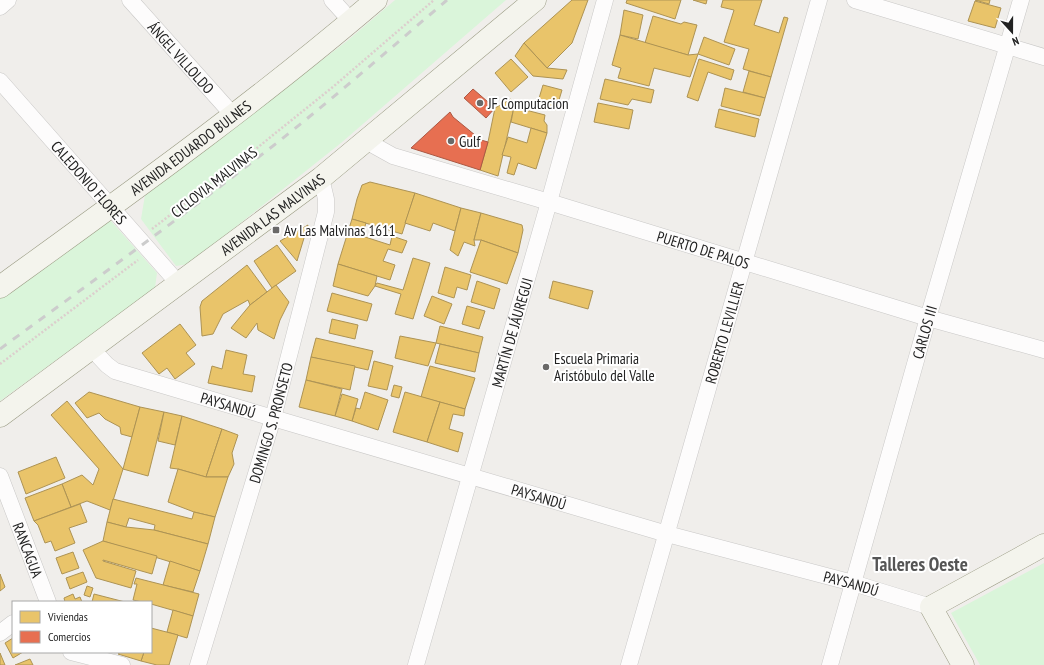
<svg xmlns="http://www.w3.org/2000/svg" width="1044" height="665" font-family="'PT Sans Narrow',sans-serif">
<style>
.park{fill:#daf5da}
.homes{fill:#e9c46a;stroke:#ad9354}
.shops{fill:#e76f51;stroke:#ac5843}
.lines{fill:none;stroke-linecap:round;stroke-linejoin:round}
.minor-casing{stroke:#c9c8c7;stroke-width:17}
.secondary-casing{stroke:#999a82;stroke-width:23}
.path{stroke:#dccecd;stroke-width:2.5;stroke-dasharray:2 2;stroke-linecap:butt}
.minor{stroke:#fdfcfc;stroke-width:16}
.secondary{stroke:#f4f4ed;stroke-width:22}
.rail{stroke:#ccc;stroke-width:3;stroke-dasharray:8 8;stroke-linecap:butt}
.poi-dot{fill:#6a6968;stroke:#fff;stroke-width:1.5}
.labels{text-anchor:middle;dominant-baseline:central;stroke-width:4;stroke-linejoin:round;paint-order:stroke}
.street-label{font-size:15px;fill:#222;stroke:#fff}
.poi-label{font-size:15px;fill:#222;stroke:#fff;text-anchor:start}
.district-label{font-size:19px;font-weight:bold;fill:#555;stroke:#fff}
</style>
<rect width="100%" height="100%" fill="#f0eeeb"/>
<g class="park">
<polygon points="395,0 506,0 341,143 189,264 176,266 141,219 145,195 347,41"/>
<polygon points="111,221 157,273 155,288 0,401 0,297 96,227"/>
<polygon points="1044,563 1044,665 980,665 951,613"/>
</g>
<g class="homes">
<polygon points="572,0 588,0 572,43 547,68 524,43"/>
<polygon points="627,0 681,0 675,19 626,3"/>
<polygon points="693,0 707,0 706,4"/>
<polygon points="723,0 762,0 754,25 779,33 784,17 788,18 771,77 743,69 749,49 724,42 734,10 721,7"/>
<polygon points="975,0 990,0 989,4"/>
<polygon points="975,1 1001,8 995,28 968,21"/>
<polygon points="624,10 643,15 638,39 620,35"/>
<polygon points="653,16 681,24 684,22 697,25 688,55 645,43"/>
<polygon points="620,35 688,55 698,54 690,77 654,68 649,86 618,78 621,68 612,65"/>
<polygon points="704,37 735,49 729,65 698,54"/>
<polygon points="524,43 547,68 567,70 563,79 533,76 515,56"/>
<polygon points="511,59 528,77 511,92 495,73"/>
<polygon points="699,59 734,70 731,80 708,72 698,101 687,97"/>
<polygon points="749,71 771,77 765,98 743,92"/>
<polygon points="605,79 654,90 651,103 632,99 628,105 600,99"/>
<polygon points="543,85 562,90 556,110 537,105"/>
<polygon points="725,88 765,98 760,116 721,106"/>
<polygon points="511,99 514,107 498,176 480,170 488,142 495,108"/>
<polygon points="598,103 633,110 629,129 594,122"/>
<polygon points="514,107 545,115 544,121 547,125 547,133 511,122"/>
<polygon points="719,109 759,119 755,137 715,127"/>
<polygon points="531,128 547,133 536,169 518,163 514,175 507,173 511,157 502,155 508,137 527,143"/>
<polygon points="370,182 415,193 402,234 352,219 357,199 362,185"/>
<polygon points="415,193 461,208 455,231 433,223 430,231 405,223"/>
<polygon points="461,208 481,213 474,240 475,246 464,242 458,256 450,250"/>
<polygon points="481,213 522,225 523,230 518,253 481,240 474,240"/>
<polygon points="352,219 366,223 362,236 390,245 392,236 407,241 402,253 388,249 383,261 395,265 390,280 338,264"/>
<polygon points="308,225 297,261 280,241"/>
<polygon points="481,240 518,253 507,284 470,272"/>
<polygon points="277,245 296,271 272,288 254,261"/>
<polygon points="413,258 430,263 413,319 395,314 401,294 375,286 377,283 403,290"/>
<polygon points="338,264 377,276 375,286 368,296 333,286"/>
<polygon points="247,265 267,292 250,305 248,300 223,314 213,334 202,336 200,307 202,301"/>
<polygon points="445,267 471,275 467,290 457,287 454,298 438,293"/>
<polygon points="477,281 500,289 494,309 471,302"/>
<polygon points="553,281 593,291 588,309 549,298"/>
<polygon points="276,285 289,302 280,320 274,339 258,330 257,323 246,338 231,328 250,305"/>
<polygon points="332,293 372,304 367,321 327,311"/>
<polygon points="432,296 452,304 444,324 424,316"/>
<polygon points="467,306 485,311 479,329 462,324"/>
<polygon points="332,319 358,325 355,339 329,333"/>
<polygon points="180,324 196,345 186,353 195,364 175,379 167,368 159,374 142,353"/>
<polygon points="440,326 483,337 479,353 436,343"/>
<polygon points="400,336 436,343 428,366 395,358"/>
<polygon points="316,338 373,351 368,370 311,357"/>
<polygon points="440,344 479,353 475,372 435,363"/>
<polygon points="226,350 247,355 243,374 255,376 252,392 208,383 212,366 222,369"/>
<polygon points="311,357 355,366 350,390 306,380"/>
<polygon points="374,361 393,366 387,390 368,386"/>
<polygon points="430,366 475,378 465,409 421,397"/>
<polygon points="306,380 342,389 335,416 299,407"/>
<polygon points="394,385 402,387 399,398 391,396"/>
<polygon points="89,392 140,407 132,437 121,434 120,427 105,419 99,413 87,418 75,403"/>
<polygon points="365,392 388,400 378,430 352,421 356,408 360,409"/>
<polygon points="405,392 440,402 427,442 393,432"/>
<polygon points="342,394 358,399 352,421 335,416"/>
<polygon points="67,401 123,469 110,510 87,501 71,507 62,484 82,475 93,485 99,469 51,415"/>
<polygon points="440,402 465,409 464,416 453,414 449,429 463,433 458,452 427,442"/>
<polygon points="140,407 164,412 148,476 123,469"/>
<polygon points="164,412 182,416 175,445 158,441"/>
<polygon points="182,416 222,429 206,477 178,469 170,468"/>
<polygon points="222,429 238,435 232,453 234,464 228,477 206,477"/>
<polygon points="56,457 65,478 26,494 18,472"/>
<polygon points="178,469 206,477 228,477 215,517 194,512 168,502"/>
<polygon points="62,484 71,507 34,521 25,498"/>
<polygon points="113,499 192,519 194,512 215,517 208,544 154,530 155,525 129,518 126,527 107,522"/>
<polygon points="80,504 87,522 69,528 75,543 55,551 51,541 45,543 38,525 34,521"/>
<polygon points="107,522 126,527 154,530 208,544 200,571 103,541"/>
<polygon points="103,541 157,556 152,574 103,560 103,561 136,571 131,588 96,578 83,550"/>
<polygon points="73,552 79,568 62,574 56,558"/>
<polygon points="170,561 200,571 193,592 163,585"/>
<polygon points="83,572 87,582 70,589 66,578"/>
<polygon points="0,574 5,587 0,591"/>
<polygon points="136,578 199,594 193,616 151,604 151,602 142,602 133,600 137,584 134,584"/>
<polygon points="87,586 93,588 90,597 84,595"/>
<polygon points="73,594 75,599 80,597 82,602 65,602 64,598"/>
<polygon points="94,594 125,602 92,602"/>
<polygon points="173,610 193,616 187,638 167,632"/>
<polygon points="151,628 178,635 169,665 157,665 141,661 144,652 151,652"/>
<polygon points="13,638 13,652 23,652 13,658 5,643"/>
<polygon points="121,652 144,652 141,661 118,654"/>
<polygon points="0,653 5,665 0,665"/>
<polygon points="30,659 33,665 15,665"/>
</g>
<g class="shops">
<polygon points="473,89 495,108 486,118 464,98"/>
<polygon points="450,112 453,117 481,140 488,142 480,170 411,148"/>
</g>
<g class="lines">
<defs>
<g id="minor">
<path id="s1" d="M130,0L233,115"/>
<polyline points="332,0 351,21"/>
<polyline points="855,0 1044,57"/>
<polyline points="0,7 8,0"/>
<path id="s2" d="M0,81L178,283"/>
<path id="s3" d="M366,141L393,156L549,202L928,318L1044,350"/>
<path id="s4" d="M92,349L107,365L115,371L273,418L667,534L853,583L931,607"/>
<path id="s5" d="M0,476L48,602"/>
<polyline points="0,633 13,623"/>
<polyline points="71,652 122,665"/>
<path id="s6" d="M198,665L273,418L326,212V199L321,178"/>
<path id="s7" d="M416,665L549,202L605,0"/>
<path id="s8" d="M629,665L819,0"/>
<path id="s9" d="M830,665L928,318L1021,0"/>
</g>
<g id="secondary">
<path id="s10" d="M0,287C127,195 256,103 376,0"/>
<path id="s11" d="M0,416L321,178L535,0"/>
<polyline points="963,665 931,607 1044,545"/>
</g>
</defs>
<use href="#minor" class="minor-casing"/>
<use href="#secondary" class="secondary-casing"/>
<g class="path">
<polyline points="152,229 257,148 334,86 434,0"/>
<polyline points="0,364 138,260"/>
</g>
<use href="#minor" class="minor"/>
<use href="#secondary" class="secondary"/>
<path class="rail" d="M0,349C93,281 187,213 278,142C336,96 391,48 447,0"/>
</g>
<g class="poi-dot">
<circle cx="480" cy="103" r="4"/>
<circle cx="451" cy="141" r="4"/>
<rect x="272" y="226" width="8" height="8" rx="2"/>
<circle cx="546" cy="367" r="4"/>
</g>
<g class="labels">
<g class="street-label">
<text stroke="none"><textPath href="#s1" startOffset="77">ÁNGEL VILLOLDO</textPath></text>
<text stroke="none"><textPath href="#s10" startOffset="236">AVENIDA EDUARDO BULNES</textPath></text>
<text stroke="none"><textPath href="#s2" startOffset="135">CALEDONIO FLORES</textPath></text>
<text transform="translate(214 182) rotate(-38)">CICLOVIA MALVINAS</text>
<text stroke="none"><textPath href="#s11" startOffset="339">AVENIDA LAS MALVINAS</textPath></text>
<text stroke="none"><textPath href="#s3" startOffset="355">PUERTO DE PALOS</textPath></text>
<text stroke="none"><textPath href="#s9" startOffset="346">CARLOS III</textPath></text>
<text stroke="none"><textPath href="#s7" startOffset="346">MARTÍN DE JÁUREGUI</textPath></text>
<text stroke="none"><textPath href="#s8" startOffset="346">ROBERTO LEVILLIER</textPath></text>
<text stroke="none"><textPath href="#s4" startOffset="150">PAYSANDÚ</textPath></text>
<text stroke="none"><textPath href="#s6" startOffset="253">DOMINGO S. PRONSETO</textPath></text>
<text stroke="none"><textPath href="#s4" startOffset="474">PAYSANDÚ</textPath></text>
<text stroke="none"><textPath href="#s5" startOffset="79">RANCAGUA</textPath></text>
<text stroke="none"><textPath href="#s4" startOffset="798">PAYSANDÚ</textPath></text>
</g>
<g class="poi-label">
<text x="488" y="103">JF Computacion</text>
<text x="459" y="141">Gulf</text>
<text x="284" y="230">Av Las Malvinas 1611</text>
<text x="554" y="358">Escuela Primaria<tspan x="554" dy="17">Aristóbulo del Valle</tspan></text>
</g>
<g class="district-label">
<text x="920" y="564">Talleres Oeste</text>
</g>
</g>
<rect x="12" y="601" width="140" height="52" fill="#ffffff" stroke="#a7a7a7"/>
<rect x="20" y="611" width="20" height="12" fill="#e9c46a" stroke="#a7a7a7"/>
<text x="48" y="621" font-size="12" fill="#222222">Viviendas</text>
<rect x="20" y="631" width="20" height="12" fill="#e76f51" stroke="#a7a7a7"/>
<text x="48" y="641" font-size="12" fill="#222222">Comercios</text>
<g transform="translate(1012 32) rotate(159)" stroke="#ffffff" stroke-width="3" paint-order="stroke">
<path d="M0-3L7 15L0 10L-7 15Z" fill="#222222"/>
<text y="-6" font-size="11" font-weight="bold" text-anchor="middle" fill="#222222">N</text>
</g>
</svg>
